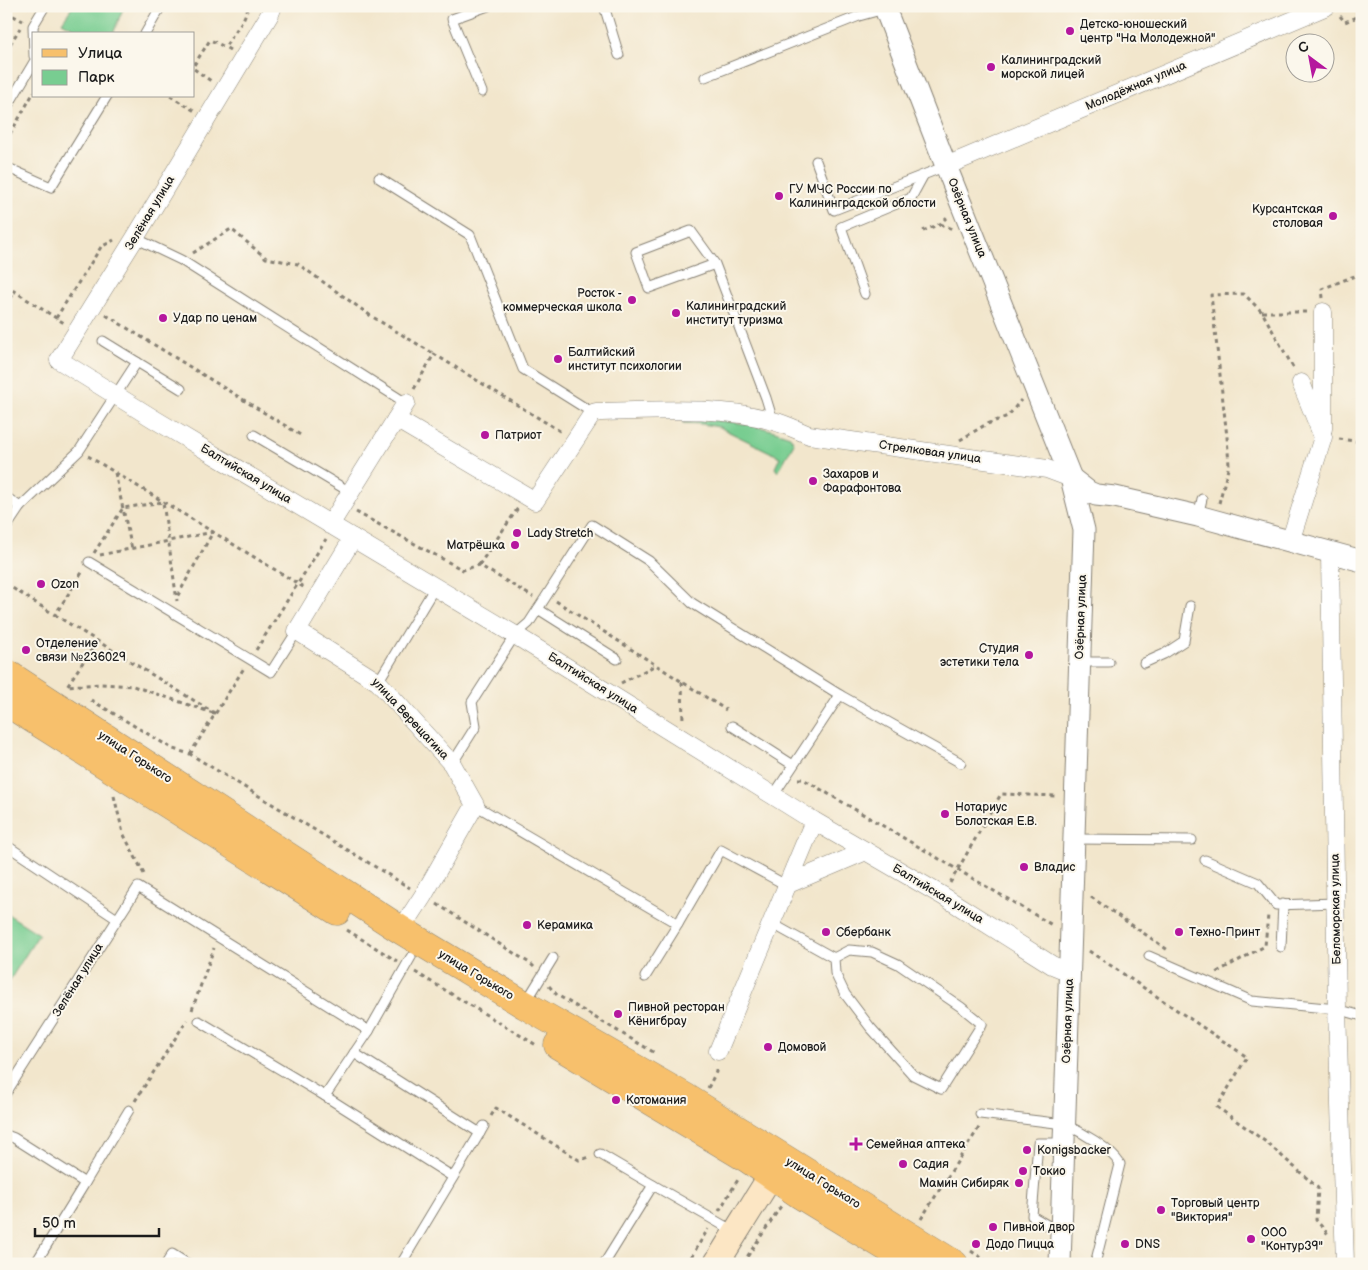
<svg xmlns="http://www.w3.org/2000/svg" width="1368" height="1270" font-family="'Balsamiq Sans',sans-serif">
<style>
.green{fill:#78cd91;stroke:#4a7456}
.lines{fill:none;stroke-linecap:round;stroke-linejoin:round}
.service-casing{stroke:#878174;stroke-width:11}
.minor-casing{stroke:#878174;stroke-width:19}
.tertiary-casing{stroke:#878174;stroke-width:23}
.secondary-casing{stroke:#878174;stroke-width:27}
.primary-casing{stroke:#878174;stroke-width:29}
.path{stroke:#878174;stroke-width:3;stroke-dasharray:4 4;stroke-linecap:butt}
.service{stroke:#fff;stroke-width:9}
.minor{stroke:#fff;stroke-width:18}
.tertiary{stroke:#fff;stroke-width:21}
.secondary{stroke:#fce6c4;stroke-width:25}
.primary{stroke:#f7c06c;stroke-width:28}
.poi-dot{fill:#b5179e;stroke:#fbf7ec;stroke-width:2}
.labels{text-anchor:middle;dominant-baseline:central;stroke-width:4;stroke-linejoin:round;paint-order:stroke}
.poi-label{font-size:12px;fill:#1c1c1c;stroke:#fbf7ec;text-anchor:start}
.street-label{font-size:12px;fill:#1c1c1c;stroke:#fbf7ec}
</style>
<rect width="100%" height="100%" fill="#fbf7ec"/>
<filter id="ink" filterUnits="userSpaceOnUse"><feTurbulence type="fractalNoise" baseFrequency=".02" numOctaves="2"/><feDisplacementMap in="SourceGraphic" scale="10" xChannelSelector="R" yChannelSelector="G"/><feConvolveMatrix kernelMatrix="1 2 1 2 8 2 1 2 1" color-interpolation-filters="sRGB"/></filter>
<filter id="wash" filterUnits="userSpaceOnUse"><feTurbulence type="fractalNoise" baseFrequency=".0096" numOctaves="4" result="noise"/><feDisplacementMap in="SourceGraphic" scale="20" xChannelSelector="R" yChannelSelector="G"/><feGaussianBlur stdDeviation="1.12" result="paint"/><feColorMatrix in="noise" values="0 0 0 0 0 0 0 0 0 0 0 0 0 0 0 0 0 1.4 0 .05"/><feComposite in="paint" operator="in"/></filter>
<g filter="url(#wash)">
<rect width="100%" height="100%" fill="#f2e6cc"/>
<g class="green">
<polygon points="73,6 124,6 113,34 84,34 62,22"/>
<path d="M713,420C739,422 765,427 790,436L794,443L778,472L775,468L780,457L719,427L702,424L683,423L682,422Z"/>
<polygon points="6,913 39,934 6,986"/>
</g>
</g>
<g filter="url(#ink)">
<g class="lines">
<defs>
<g id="service">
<polyline points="604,6 619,55"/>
<polyline points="145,34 161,6"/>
<polyline points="34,56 33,26 45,6"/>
<polyline points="705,77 859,16 877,11 884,7"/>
<polyline points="482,92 452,19 488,6"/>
<polyline points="6,109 34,62"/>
<polyline points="816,161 834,210 946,166"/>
<polyline points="6,167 51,187 107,96"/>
<polyline points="379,178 470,235 523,369 593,413"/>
<polyline points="135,238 181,260 406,403"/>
<polyline points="715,264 649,288 636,252 691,231 715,264 766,398 773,421"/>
<polyline points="865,294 841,227 911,198 923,176"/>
<polyline points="103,341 137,362"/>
<polyline points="254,435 350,492"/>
<polyline points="6,497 20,507"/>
<polyline points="1198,516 1202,499"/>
<polyline points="6,528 20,507 79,451 137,362 181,389"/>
<polyline points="89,562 271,672 297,631"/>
<polyline points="538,609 617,659"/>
<polyline points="1080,662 1109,662"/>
<polyline points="1144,663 1164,654 1184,641 1190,606"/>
<polyline points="378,682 435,587"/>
<polyline points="732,726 793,765"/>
<polyline points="452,764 476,726 472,702 515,635 529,623 592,525 649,561 692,603 840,695"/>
<polyline points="773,796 840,695 961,763"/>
<polyline points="475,805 678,924 721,850 786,885"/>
<polyline points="1075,839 1192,840"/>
<polyline points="6,845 117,919"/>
<polyline points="1205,860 1258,883 1276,905 1336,903"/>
<polyline points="771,923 834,958 835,973 845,994 870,1027 913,1075 941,1089 982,1024 961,1007 898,964 872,952 849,950 834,958"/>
<polyline points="1281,947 1283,904"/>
<polyline points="1149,956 1252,1001 1337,1009 1362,1016"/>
<polyline points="645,977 678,924"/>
<polyline points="526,1002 553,958"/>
<polyline points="199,1021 325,1096 369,1031 411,957"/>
<polyline points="354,1053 480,1133"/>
<polyline points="6,1093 138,887 369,1031"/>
<polyline points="325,1096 453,1177"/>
<path d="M980,1114L1064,1124C1082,1132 1110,1148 1120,1164L1095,1264"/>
<polyline points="6,1135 14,1138 85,1183 35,1264"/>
<polyline points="600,1154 653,1185 604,1264"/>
<polyline points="85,1183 129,1110"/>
<polyline points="653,1185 735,1232"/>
<polyline points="1059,1232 1032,1216 1038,1143 1064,1143"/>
<polyline points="166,1264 172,1254 188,1264"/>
<polyline points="401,1264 484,1126"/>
</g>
<g id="minor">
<polyline points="273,6 270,14 135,238 59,360 154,419 515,635 814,821 943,896 1052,965 1069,972"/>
<polyline points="946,166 1327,6"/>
<path d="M396,419L535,501L593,413L596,412C652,411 719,405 773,421C785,424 797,430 809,435L1047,469L1071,478"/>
<polyline points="1323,429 1323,312"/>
<polyline points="330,525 406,403"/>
<polyline points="353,538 297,631 378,682 452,764 475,805 423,896 401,930"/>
<polyline points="1290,542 1323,437 1301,383"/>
<polyline points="1330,553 1337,1009 1345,1264"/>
<polyline points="786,885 866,851"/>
<polyline points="718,1051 814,821"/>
</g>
<g id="tertiary">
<polyline points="884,6 946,166 1071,478 1084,530 1060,1264"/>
<polyline points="1071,478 1089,492 1096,495 1115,497 1198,516 1362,561"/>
</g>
<polyline id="secondary" points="716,1264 782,1158"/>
<g id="primary">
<polyline points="6,673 401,930 525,1005 685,1097 954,1264"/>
<polyline points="6,702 337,911"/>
<polyline points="558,1045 748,1159 799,1194 914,1264"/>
</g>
</defs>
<use href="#service" class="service-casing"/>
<use href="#minor" class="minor-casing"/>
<use href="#tertiary" class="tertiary-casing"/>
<use href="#secondary" class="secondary-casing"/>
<use href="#primary" class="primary-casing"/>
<g class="path">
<polyline points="6,12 23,21"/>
<polyline points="1340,16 1345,22 1362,15"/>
<polyline points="230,50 225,47 243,20 249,6"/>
<polyline points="6,51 20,28"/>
<polyline points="194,65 210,40 225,47"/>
<polyline points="194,69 211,81"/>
<polyline points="170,96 195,111"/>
<polyline points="6,141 34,92"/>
<polyline points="940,224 953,229"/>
<polyline points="923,231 940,224 947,217"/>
<polyline points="193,253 231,229 266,258 298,264 371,316 434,354"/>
<polyline points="6,286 64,323"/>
<polyline points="1323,298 1322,289 1362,273"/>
<polyline points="6,305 15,292"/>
<polyline points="1262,312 1307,312"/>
<polyline points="106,315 302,436"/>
<polyline points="56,318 101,247 114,240"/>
<polyline points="414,389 434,354 563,433"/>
<polyline points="1339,439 1362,442"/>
<polyline points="960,440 985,425 1008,416 1021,400"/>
<polyline points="88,456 305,588"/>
<polyline points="115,473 132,549"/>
<polyline points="1219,503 1229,465 1227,437 1211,295 1244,294 1262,312 1294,369"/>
<polyline points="356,512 463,570 479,565 533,597"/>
<polyline points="94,553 123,508 163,502 177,601"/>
<polyline points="100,555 213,532 177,597"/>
<polyline points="479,565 518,508"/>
<polyline points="6,584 55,615 83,571"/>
<polyline points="556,601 726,710"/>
<polyline points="55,615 216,714 133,686 101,684 67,686 97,641"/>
<polyline points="256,650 326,539"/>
<polyline points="682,682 683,721"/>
<polyline points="621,683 656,665"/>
<polyline points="91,700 173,749 190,754 410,888"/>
<polyline points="190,754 244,668"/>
<polyline points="798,779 803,779 1052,925"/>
<polyline points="114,796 123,833 145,876"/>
<polyline points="950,883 1001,794 1057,796"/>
<polyline points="1091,897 1168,950"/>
<polyline points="437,904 531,964 534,967"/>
<polyline points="347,930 397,961"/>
<polyline points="1089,951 1247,1057 1217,1107 1266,1142 1318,1188 1316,1220 1328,1234"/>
<polyline points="415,972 538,1046"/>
<polyline points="1217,972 1265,946 1268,915"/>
<polyline points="549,986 557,995 655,1053"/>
<polyline points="192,1010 214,948"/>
<polyline points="708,1088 716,1072 716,1066"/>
<polyline points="135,1101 187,1020"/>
<polyline points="491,1116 496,1108 579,1160 590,1157"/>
<polyline points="719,1211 739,1178"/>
<polyline points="921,1219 980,1126"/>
<polyline points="971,1251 991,1264"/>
<polyline points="743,1263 781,1206"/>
<polyline points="687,1264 708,1229"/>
</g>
<use href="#service" class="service"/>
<use href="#minor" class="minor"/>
<use href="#tertiary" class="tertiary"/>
<use href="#secondary" class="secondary"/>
<use href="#primary" class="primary"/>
</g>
</g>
<g class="poi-dot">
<circle cx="1070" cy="31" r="5"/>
<circle cx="991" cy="67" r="5"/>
<circle cx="779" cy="196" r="5"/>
<circle cx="1333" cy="216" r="5"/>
<circle cx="632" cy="300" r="5"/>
<circle cx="676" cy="313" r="5"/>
<circle cx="163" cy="318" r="5"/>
<circle cx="558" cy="359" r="5"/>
<circle cx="485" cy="435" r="5"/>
<circle cx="813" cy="481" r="5"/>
<circle cx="517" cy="533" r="5"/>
<circle cx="515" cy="545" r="5"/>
<circle cx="41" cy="584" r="5"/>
<circle cx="26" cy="650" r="5"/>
<circle cx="1029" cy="655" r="5"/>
<circle cx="945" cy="814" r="5"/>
<circle cx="1024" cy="867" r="5"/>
<circle cx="527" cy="925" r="5"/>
<circle cx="826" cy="932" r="5"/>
<circle cx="1179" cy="932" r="5"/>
<circle cx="618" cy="1014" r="5"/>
<circle cx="768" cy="1047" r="5"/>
<circle cx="616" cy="1100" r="5"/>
<path d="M853.5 1136.5h5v5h5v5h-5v5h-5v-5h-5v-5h5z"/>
<circle cx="1027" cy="1150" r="5"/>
<circle cx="903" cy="1164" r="5"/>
<circle cx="1023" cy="1171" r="5"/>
<circle cx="1019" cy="1183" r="5"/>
<circle cx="1161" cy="1210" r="5"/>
<circle cx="993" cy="1227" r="5"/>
<circle cx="1251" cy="1239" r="5"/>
<circle cx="976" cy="1244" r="5"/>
<circle cx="1125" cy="1244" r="5"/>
</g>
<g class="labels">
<g class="poi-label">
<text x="1080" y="24">Детско-юношеский<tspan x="1080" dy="14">центр "На Молодежной"</tspan></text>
<text x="1001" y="60">Калининградский<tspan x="1001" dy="14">морской лицей</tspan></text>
<text x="789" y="189">ГУ МЧС России по<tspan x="789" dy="14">Калининградской облости</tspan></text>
<text x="1323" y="209" text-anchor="end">Курсантская<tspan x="1323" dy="14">столовая</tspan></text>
<text x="622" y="293" text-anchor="end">Росток -<tspan x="622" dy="14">коммерческая школа</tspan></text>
<text x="686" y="306">Калининградский<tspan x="686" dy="14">институт туризма</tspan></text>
<text x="173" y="318">Удар по ценам</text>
<text x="568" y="352">Балтийский<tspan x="568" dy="14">институт психологии</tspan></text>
<text x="495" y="435">Патриот</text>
<text x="823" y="474">Захаров и<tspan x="823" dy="14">Фарафонтова</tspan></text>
<text x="527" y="533">Lady Stretch</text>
<text x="505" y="545" text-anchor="end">Матрёшка</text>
<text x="51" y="584">Ozon</text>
<text x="36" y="643">Отделение<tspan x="36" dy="14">связи №236029</tspan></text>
<text x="1019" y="648" text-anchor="end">Студия<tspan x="1019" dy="14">эстетики тела</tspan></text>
<text x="955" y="807">Нотариус<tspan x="955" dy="14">Болотская Е.В.</tspan></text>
<text x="1034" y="867">Владис</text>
<text x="537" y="925">Керамика</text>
<text x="836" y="932">Сбербанк</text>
<text x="1189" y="932">Техно-Принт</text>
<text x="628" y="1007">Пивной ресторан<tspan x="628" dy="14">Кёнигбрау</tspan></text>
<text x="778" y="1047">Домовой</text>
<text x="626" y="1100">Котомания</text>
<text x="866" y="1144">Семейная аптека</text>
<text x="1037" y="1150">Konigsbacker</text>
<text x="913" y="1164">Садия</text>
<text x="1033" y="1171">Токио</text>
<text x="1009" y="1183" text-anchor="end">Мамин Сибиряк</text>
<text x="1171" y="1203">Торговый центр<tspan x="1171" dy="14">"Виктория"</tspan></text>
<text x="1003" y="1227">Пивной двор</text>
<text x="1261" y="1232">ООО<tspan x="1261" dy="14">"Контур39"</tspan></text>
<text x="986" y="1244">Додо Пицца</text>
<text x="1135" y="1244">DNS</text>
</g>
<g class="street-label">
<text transform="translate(1136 86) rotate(-23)">Молодёжная улица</text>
<text transform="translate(150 213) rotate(-59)">Зелёная улица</text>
<text transform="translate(967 218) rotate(68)">Озёрная улица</text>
<text transform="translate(930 452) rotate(8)">Стрелковая улица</text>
<text transform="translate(246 474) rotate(31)">Балтийская улица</text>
<text transform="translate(1081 617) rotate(-88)">Озёрная улица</text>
<text transform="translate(593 683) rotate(32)">Балтийская улица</text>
<text transform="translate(410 719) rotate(47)">улица Верещагина</text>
<text transform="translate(135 757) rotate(33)">улица Горького</text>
<text transform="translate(938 894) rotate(31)">Балтийская улица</text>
<text transform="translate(1336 909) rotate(-91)">Беломорская улица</text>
<text transform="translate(476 975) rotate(31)">улица Горького</text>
<text transform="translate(78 980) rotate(-58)">Зелёная улица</text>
<text transform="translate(1068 1021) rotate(-88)">Озёрная улица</text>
<text transform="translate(823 1183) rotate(32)">улица Горького</text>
</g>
</g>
<rect width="1368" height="1270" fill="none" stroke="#fbf7ec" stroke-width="25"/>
<rect x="32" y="32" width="162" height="65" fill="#fbf7ec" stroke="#a29f99"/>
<rect x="42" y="49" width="25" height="8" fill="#f7c06c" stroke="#a29f99"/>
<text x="78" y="58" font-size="15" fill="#1c1c1c">Улица</text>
<rect x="42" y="70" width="25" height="15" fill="#78cd91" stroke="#a29f99"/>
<text x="78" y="82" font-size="15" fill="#1c1c1c">Парк</text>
<g transform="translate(1310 58) rotate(328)"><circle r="24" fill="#fbf7ec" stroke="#a29f99"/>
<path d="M0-4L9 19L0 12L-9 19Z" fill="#b5179e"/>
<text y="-8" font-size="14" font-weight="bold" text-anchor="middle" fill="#1c1c1c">С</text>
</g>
<path d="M35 1228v8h124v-8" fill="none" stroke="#1c1c1c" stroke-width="2.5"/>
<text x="42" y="1228" font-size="15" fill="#1c1c1c" stroke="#fbf7ec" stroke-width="4" paint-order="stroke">50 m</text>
</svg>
